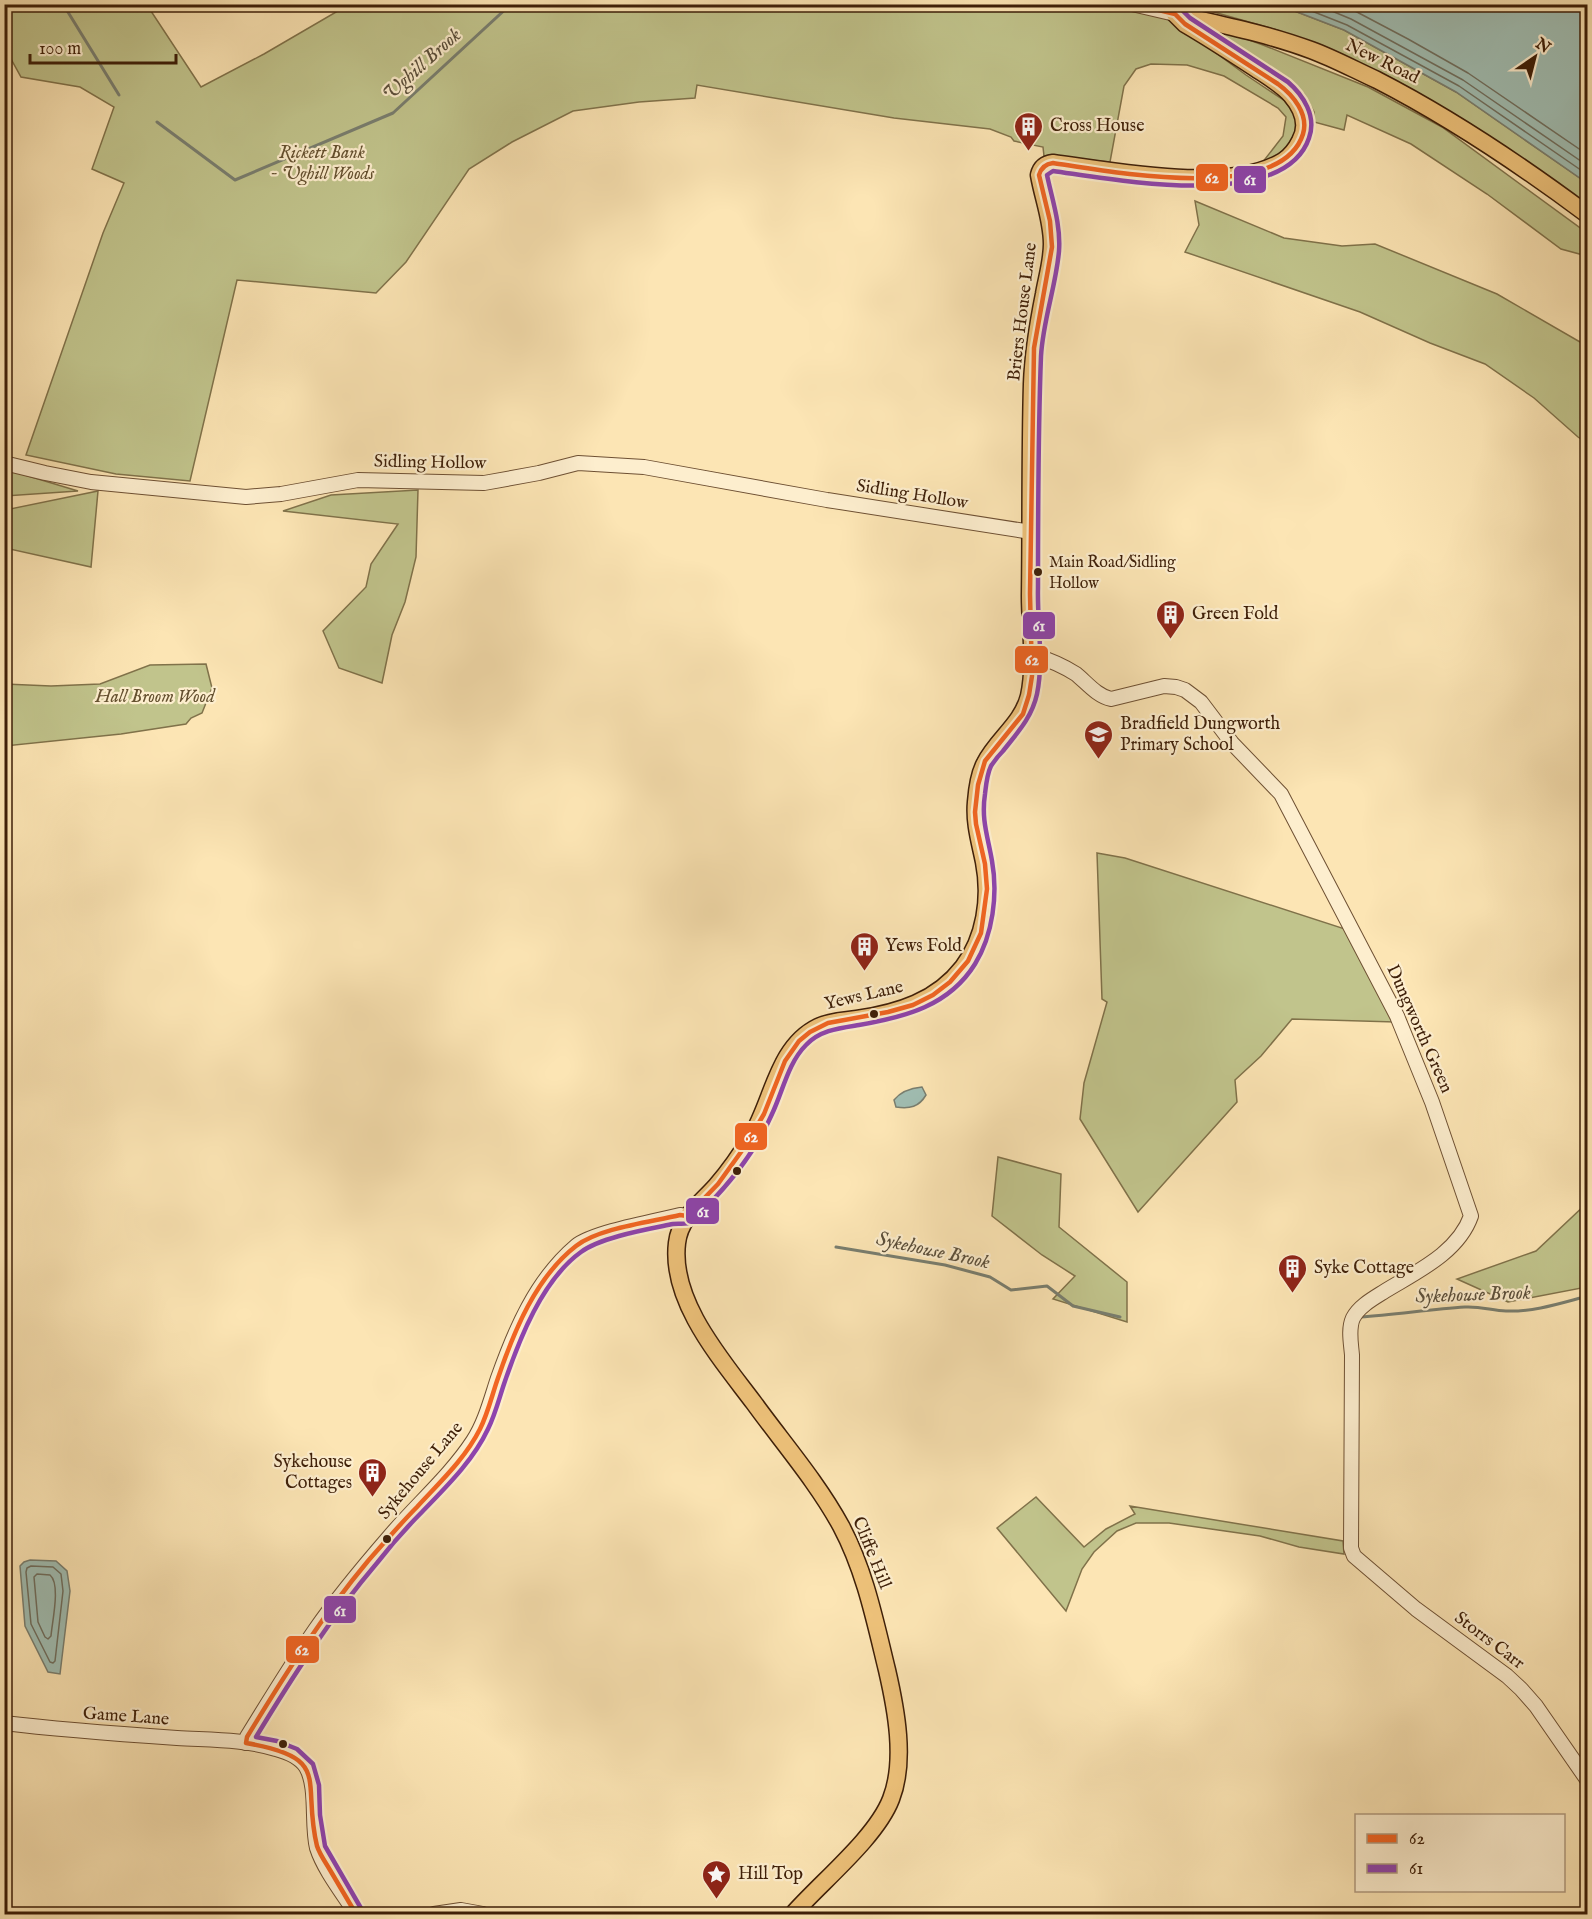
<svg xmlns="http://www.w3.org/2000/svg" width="1592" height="1919" font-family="'IM FELL English',serif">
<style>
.green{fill:#c1c48c;stroke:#80724a;stroke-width:1.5}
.water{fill:#a0beb3;stroke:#797e6f;stroke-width:1.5}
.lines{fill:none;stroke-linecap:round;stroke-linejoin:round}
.shore{stroke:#6f6e5e;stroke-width:1.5}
.stream{stroke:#797e6f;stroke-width:3}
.minor-casing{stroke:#6e5033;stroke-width:16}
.major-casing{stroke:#3e1f08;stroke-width:19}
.minor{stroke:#fdeece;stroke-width:14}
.major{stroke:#eec27a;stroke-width:16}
.bus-1-casing{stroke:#fdeece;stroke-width:9}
.bus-2-casing{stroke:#fdeece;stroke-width:9}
.bus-1{stroke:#f26522;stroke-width:4.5}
.bus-2{stroke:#8e44ad;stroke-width:4.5}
.bus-dot{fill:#3e1f08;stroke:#fdeece;stroke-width:2}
.labels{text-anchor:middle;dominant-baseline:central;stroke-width:4.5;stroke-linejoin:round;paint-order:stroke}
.bus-label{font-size:16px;fill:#3e1f08;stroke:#fdeece;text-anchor:start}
.street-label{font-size:18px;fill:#3e1f08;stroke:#fdeece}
.poi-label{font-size:18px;fill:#3e1f08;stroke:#fdeece;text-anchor:start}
.park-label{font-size:18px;font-style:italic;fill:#655130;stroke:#fdeece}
.water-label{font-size:20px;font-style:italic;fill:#5b4f3b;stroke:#fdeece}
.line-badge{stroke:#fdeece;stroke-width:2}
.badge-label{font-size:16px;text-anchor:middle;font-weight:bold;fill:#fff}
</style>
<rect width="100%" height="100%" fill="#fce5b4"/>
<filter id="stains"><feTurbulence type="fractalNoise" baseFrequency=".00333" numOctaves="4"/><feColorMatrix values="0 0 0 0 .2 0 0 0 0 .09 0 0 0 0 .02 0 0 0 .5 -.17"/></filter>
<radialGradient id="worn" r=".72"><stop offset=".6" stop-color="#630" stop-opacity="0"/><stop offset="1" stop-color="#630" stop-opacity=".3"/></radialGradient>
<g class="green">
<polygon points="4,5 147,5 201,87 264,54 348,5 1110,5 1171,20 1246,75 1285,101 1297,117 1298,126 1288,147 1277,155 1262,163 1283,136 1286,117 1278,108 1224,76 1187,65 1151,64 1136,69 1124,86 1110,162 1044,156 1043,147 1014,141 1011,137 990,129 894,118 697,85 695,98 639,102 573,111 512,142 469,169 406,262 376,293 237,280 190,481 116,474 26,455 103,233 124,183 92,169 114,107 80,87 21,77 5,48"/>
<polygon points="1182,5 1279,5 1344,30 1456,92 1587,183 1587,209 1345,56 1277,30 1203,9"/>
<polygon points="1202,23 1263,45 1368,87 1442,127 1587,233 1587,260 1583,255 1561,249 1487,194 1411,144 1347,115 1344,130 1314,122 1314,112 1304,94 1280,74"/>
<polygon points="1195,201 1284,238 1342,246 1375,244 1497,294 1587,346 1587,443 1578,437 1534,398 1485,364 1430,343 1360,312 1185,252 1199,225"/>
<polygon points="5,469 78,491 5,496"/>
<polygon points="418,490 416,557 405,602 392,635 382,683 339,668 323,631 366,587 371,564 398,524 283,511 331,495"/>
<polygon points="98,491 91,567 5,548 5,510"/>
<polygon points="206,664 212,688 202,713 191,718 186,724 121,734 5,746 5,684 51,686 100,684 150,665"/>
<polygon points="1097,853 1125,858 1345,929 1395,1022 1292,1019 1261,1056 1235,1080 1237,1102 1138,1212 1080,1119 1084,1083 1107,1002 1102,999"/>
<polygon points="998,1157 1061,1174 1059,1227 1127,1282 1127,1322 1053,1299 1075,1276 1042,1255 992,1216"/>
<polygon points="1587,1203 1587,1287 1508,1302 1457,1279 1536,1251"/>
<polygon points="1036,1497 1084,1547 1106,1529 1135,1514 1130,1506 1343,1541 1344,1554 1299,1547 1260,1536 1169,1523 1136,1523 1117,1531 1094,1552 1082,1569 1066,1611 997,1528"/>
</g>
<g class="water">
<polygon points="1279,5 1587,5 1587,183 1456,92 1344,30"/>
<path d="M922,1087L926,1095C919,1107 910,1109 896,1107L894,1100C901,1091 912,1088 922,1087Z"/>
<polygon points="30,1560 56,1561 67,1571 70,1591 60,1674 48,1672 25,1626 20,1566 24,1562"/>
</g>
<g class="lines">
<g class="shore">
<polyline points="1294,4 1347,25 1459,86 1588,175"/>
<polyline points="1315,4 1351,19 1463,80 1588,166"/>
<polyline points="1340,4 1355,11 1408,39 1468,73 1588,155"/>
<polygon points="31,1566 53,1567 61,1574 63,1591 55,1661 53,1663 50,1662 31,1624 26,1572 27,1568"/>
<path d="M37,1574L50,1575C61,1584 52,1622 51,1636L48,1639L45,1637L38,1622L34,1577Z"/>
</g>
<g class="stream">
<polyline points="63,4 119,95"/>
<polyline points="157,122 235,180 393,113 511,4"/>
<polyline points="836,1247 945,1265 990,1277 1011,1290 1047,1286 1073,1306 1120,1317"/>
<path d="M1360,1317C1395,1315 1430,1309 1465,1307C1481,1306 1493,1311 1506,1311C1535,1312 1561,1303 1588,1296"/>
</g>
<defs>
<g id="minor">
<polyline points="1132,4 1175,14"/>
<polyline points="4,463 45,473 91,482 246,497 281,494 358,480 484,483 539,473 578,463 644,467 827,500 1031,532"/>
<path d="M1031,654C1047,659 1062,665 1076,674C1087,683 1097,696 1111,699L1164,686L1176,687L1185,690L1201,702L1232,743L1281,794L1397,1016L1432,1102L1471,1216C1458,1253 1416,1272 1385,1291C1374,1298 1359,1306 1353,1318C1348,1329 1351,1343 1352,1355L1351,1548L1354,1556L1416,1609L1507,1676L1521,1689L1536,1706L1588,1781"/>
<path d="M4,1723C62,1730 119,1734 177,1738C209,1740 244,1739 276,1749C287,1752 300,1757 306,1767C318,1787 311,1824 317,1848C324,1870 344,1895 356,1914"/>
<path d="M246,1743L247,1737C269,1701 291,1665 315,1630C337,1598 363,1567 389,1537C416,1505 450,1476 473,1441C485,1423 491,1399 498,1378C515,1330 536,1280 576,1246C593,1232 656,1221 680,1215L687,1216"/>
<polyline points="434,1914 461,1910 483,1914"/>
</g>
<g id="major">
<path d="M1179,15C1223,25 1268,34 1311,50C1333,58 1355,70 1377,80C1451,118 1521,165 1588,215"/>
<path d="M793,1914C821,1882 876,1838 891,1799C906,1761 896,1709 887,1670C875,1621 865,1571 841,1526C817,1482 783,1443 754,1403C721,1359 670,1301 677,1243C680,1217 700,1204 716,1186C729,1171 741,1154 751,1137C773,1101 777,1047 818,1027C830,1021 844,1021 857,1019C898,1013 937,1001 963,967C985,938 991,898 984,862C980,842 974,823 976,802C977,789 979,774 985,763C997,739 1022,724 1029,696C1036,664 1030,628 1030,596C1031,525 1030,454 1032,384C1033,353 1038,324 1044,294C1047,277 1052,261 1052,244C1052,220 1043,198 1039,175C1041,167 1045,164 1053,163C1114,171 1229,194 1283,161C1291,156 1296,149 1300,141C1309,125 1302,108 1291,95C1281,84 1267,76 1255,68C1232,53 1209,38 1185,24L1175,14"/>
</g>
</defs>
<use href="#minor" class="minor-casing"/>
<use href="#major" class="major-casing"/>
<use href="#minor" class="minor"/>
<use href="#major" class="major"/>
<defs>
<g id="bus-1">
<path d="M356,1914C347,1899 339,1885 330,1870C326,1863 320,1855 317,1846C301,1780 334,1758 246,1743L247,1737C284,1676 322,1616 368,1561C384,1543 400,1524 417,1507C439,1483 465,1459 480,1429C488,1413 492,1395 498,1378C514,1331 536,1277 576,1246C599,1228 651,1222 680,1215L687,1216L718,1184L746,1145L764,1114L785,1061L799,1041L810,1032L828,1023L888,1012L913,1005L933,995L950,982L968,961L981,933L987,889L985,864L976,824L975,812L978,785L985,761L1023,714L1029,695L1032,676L1030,594L1034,348L1052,247L1050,221L1039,175C1041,168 1045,164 1053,163C1107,171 1281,205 1303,134C1309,114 1293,95 1278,84L1185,24L1175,14L1134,4"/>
<polyline points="434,1914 461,1910 483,1914"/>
</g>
<path id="bus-2" d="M362,1910L325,1846L320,1815L319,1785L313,1764L297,1749L277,1741L256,1737C293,1676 331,1617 377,1563C391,1545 406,1528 422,1512C446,1487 473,1461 488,1429C495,1415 499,1399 504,1384C519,1340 542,1280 581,1252C601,1237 649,1229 673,1224C679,1223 686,1225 692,1222C698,1219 701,1212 705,1208C732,1181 757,1148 772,1114C783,1091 788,1063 806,1045C820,1030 840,1028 859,1025C905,1017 949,1006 975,964C993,935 998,894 992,861C988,837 981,820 985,794C986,785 987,774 991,766C993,763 1000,754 1003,751C1018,732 1032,717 1037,694C1044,660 1037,622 1038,588C1038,510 1038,433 1041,356C1043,320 1056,286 1059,251C1061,225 1052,199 1047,175L1053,171C1112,179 1284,213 1309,138C1317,116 1303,95 1288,82L1190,18L1179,7L1167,4"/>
</defs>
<use href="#bus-1" class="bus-1-casing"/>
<use href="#bus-2" class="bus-2-casing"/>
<use href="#bus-1" class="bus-1"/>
<use href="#bus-2" class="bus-2"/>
</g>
<defs>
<symbol id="building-pin" viewBox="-11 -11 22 30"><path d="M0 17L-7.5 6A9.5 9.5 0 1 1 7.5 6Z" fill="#8f2418" stroke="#fdeece"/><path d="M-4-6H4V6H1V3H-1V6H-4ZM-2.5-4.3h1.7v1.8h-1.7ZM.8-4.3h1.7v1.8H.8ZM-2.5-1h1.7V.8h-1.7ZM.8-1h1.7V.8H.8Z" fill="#fff"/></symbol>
<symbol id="school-pin" viewBox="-11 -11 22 30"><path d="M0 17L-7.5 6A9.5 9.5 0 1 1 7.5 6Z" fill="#8f2418" stroke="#fdeece"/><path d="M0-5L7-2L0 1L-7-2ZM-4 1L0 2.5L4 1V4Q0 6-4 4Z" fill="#fff"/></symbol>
<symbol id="sight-pin" viewBox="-11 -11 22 30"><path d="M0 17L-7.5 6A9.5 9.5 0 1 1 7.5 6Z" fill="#8f2418" stroke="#fdeece"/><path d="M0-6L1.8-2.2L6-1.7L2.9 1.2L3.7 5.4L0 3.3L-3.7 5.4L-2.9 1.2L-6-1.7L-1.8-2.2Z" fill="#fff"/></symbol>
</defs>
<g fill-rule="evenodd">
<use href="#building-pin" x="1012" y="110" width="33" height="45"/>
<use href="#building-pin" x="1154" y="598" width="33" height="45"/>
<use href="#school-pin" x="1082" y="718" width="33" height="45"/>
<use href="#building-pin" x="848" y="930" width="33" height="45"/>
<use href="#building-pin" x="1276" y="1252" width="33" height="45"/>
<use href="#building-pin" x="356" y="1456" width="33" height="45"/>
<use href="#sight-pin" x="700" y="1858" width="33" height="45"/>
</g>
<g class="bus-dot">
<circle cx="1038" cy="572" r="5"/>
<circle cx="874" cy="1014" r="5"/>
<circle cx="737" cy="1171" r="5"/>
<circle cx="387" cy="1539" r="5"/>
<circle cx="283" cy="1744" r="5"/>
</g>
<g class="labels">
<g class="bus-label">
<text x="1049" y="563">Main Road/Sidling<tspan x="1049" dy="21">Hollow</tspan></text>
</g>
<g class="street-label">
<text transform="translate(1382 62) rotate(26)">New Road</text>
<text transform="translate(1023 312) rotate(-83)">Briers House Lane</text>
<text transform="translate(430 463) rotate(1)">Sidling Hollow</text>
<text transform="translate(912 495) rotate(9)">Sidling Hollow</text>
<text transform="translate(864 996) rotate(-13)">Yews Lane</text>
<text transform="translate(1419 1029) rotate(66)">Dungworth Green</text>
<text transform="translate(421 1471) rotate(-50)">Sykehouse Lane</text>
<text transform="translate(871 1553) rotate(68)">Cliffe Hill</text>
<text transform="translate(1489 1641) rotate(37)">Storrs Carr</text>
<text transform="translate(126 1717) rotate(4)">Game Lane</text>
</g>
<g class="poi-label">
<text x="1050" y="126">Cross House</text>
<text x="1192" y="614">Green Fold</text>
<text x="1120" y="724">Bradfield Dungworth<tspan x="1120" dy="21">Primary School</tspan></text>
<text x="885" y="946">Yews Fold</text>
<text x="1314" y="1268">Syke Cottage</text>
<text x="352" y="1462" text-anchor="end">Sykehouse<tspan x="352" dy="21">Cottages</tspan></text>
<text x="738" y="1874">Hill Top</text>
</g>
<g class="park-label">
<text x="322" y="153">Rickett Bank<tspan x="322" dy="21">- Ughill Woods</tspan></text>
<text x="155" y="697">Hall Broom Wood</text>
</g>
<g class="water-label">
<text transform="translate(422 65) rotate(-42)">Ughill Brook</text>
<text transform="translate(933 1251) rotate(12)">Sykehouse Brook</text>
<text transform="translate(1473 1295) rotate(-2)">Sykehouse Brook</text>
</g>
</g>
<g class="line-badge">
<rect x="1195" y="163" width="34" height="29" rx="6" fill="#f26522"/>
<rect x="1233" y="165" width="34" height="29" rx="6" fill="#8e44ad"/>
<rect x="1022" y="611" width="34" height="29" rx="6" fill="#8e44ad"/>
<rect x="1014" y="645" width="35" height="29" rx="6" fill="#f26522"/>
<rect x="734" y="1122" width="34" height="29" rx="6" fill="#f26522"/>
<rect x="685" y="1197" width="35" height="28" rx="6" fill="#8e44ad"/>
<rect x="323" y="1595" width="34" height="29" rx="6" fill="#8e44ad"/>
<rect x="285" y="1635" width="35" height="29" rx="6" fill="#f26522"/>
</g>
<g class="badge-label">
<text x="1212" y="183">62</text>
<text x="1250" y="185">61</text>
<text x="1039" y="631">61</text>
<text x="1032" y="665">62</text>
<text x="751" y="1142">62</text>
<text x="703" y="1217">61</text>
<text x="340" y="1616">61</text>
<text x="302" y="1655">62</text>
</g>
<rect width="1592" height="1919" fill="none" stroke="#fce5b4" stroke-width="24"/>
<rect x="6" y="6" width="1580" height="1907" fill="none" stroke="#3e1f08" stroke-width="3"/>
<rect x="12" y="12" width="1568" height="1895" fill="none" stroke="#3e1f08" stroke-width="1.5"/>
<rect x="1355" y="1814" width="210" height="78" fill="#fdeece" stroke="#b19b7f" stroke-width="1.5"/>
<rect x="1367" y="1834" width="30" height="9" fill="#f26522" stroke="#b19b7f" stroke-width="1.5"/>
<text x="1409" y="1844" font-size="18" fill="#3e1f08">62</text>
<rect x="1367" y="1864" width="30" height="9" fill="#8e44ad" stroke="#b19b7f" stroke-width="1.5"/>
<text x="1409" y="1874" font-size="18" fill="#3e1f08">61</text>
<g transform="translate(1535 57) rotate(35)" stroke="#fdeece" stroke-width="4.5" paint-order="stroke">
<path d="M0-4.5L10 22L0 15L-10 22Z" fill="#3e1f08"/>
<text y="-9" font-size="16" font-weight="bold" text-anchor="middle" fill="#3e1f08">N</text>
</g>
<path d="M30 54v9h146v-9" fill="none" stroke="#3e1f08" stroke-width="3"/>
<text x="39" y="54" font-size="18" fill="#3e1f08" stroke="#fdeece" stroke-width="4.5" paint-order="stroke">100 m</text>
<rect width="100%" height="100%" filter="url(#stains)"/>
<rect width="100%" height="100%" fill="url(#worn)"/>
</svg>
